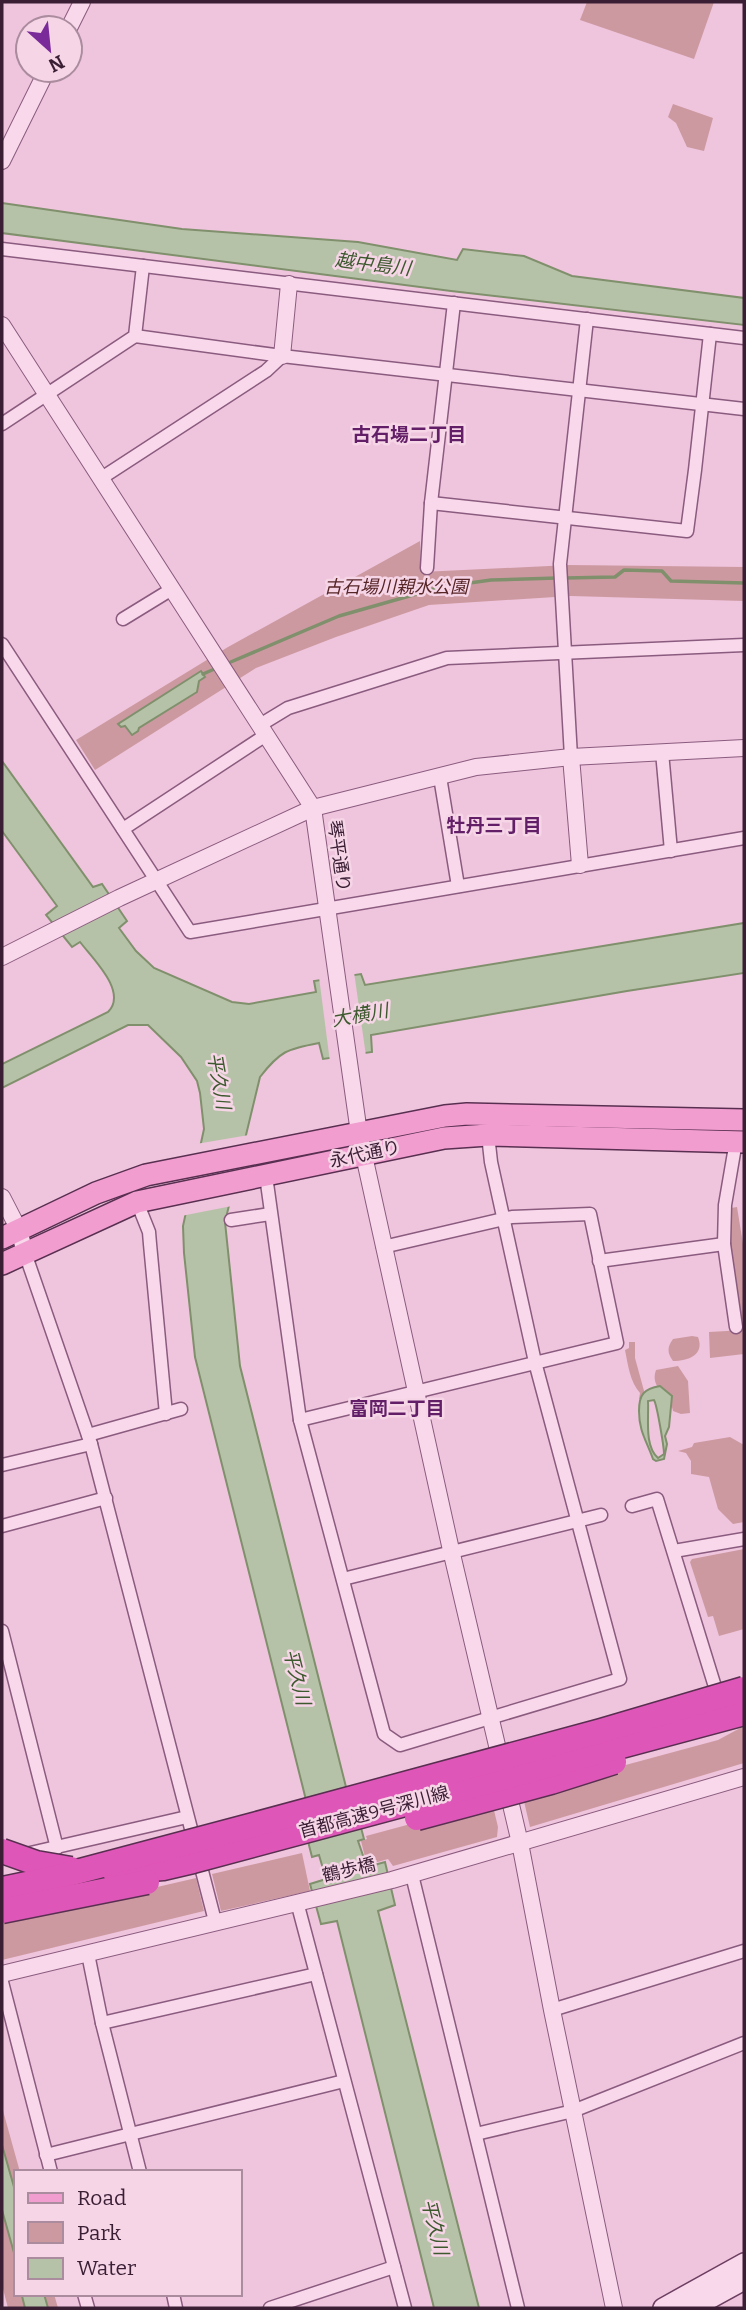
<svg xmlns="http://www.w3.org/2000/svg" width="746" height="2310" font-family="Bitter,'Noto Sans JP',serif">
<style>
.green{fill:#cd99a1}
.water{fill:#b6c2a7;stroke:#80906d;stroke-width:2;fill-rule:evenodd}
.pier{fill:#efc5dd}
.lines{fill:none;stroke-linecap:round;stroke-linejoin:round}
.stream{stroke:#80906d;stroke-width:3.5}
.minor-casing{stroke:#8a5b7e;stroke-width:15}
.tertiary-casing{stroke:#8a5b7e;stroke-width:18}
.secondary-casing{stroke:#6c3e61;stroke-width:22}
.primary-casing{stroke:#582f50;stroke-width:24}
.minor{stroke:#f9d8eb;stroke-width:12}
.tertiary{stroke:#f9d8eb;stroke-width:16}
.secondary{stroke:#f9d8eb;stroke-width:19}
.primary{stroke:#f19dcf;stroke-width:21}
.motorway-bridge-casing{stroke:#582f50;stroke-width:27;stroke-linecap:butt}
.motorway-bridge{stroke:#de56b7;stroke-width:24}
.labels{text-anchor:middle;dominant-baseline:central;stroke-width:5;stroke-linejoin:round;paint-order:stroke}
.park-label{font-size:18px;font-style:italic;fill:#562526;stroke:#f6d5e7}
.street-label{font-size:18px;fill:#3a1f34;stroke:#f6d5e7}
.water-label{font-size:19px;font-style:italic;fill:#3d592e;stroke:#f6d5e7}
.neighbourhood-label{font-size:19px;font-weight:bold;fill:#621e67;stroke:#f6d5e7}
</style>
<rect width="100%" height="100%" fill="#efc5dd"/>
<g class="green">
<polygon points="587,2 714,2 694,59 580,20"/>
<polygon points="673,104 713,118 704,151 687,147 676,123 668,117"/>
<polygon points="420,541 421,572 569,565 744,567 744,601 571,596 429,605 336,637 256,668 95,770 76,740 228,647"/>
<polygon points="737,1207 744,1250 744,1321 740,1317 728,1240 731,1208"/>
<polygon points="744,1330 744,1354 710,1358 709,1332"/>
<path d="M692,1336L698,1337C705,1355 688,1361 673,1361C667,1353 667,1347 673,1339Z"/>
<path d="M629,1342H635V1358L646,1398L639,1399L640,1393C630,1382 628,1365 625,1350L629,1348Z"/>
<path d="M678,1366L688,1381L690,1413L681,1414L673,1411C671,1395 649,1389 656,1370Z"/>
<polygon points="730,1437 744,1445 744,1522 733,1524 718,1509 709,1477 691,1474 691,1461 686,1453 678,1451 692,1447 694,1443"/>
<polygon points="744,1549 744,1629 719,1636 713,1616 708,1617 690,1562 692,1559"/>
<polygon points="744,1726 744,1763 530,1827 522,1793 718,1740"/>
<polygon points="492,1802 498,1827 497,1837 393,1866 388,1859 367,1865 361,1841 367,1839 366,1836"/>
<polygon points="302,1853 310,1891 221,1911 212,1874"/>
<polygon points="196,1878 204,1911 2,1960 2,1923"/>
<polygon points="2,2107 20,2172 16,2172 16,2294 54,2294 58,2308 8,2308 2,2285"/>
</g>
<g class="water">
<polygon points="2,203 182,229 358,242 457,260 463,249 524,256 572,276 744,298 744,325 451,291 2,233"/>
<polygon points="201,671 205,677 199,681 197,692 139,728 138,731 132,735 125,726 121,727 118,724"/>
<path d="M2,761L93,887L102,884L127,921L119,928L136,951L154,968L232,1002L249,1004L316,992L314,981L361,974L365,985L744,923V973L627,991L371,1035L372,1052L323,1059L319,1043C287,1049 280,1051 260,1077L225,1222L240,1366L347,1791L351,1790L364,1839L358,1841L367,1867L385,1862L395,1905L378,1911L479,2308H434L337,1921L321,1924L310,1884L326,1879L319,1855L312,1857L298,1802L306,1800L195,1357L184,1253L183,1226L204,1129L200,1093L197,1081L181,1057L148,1025H128L2,1088V1064L108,1012C128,992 93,959 80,942L72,947L46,915L57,906L2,831Z"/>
<path d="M660,1386L672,1396L669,1427L665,1436L667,1444L664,1459L656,1461L653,1459C646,1440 639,1431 639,1411C639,1394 644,1389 660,1386ZM654,1400C657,1405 664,1447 664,1454L658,1458C644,1446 649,1418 648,1401Z"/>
<polygon points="2,2145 16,2194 16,2260 2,2210"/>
<polygon points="24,2294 44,2294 48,2308 25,2308 22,2296"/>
</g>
<g class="pier">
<polygon points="354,972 366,1056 330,1062 319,977"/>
<polygon points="249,1135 232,1206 181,1216 196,1144"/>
</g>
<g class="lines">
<g class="stream">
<polyline points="565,578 615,577 624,570 662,571 671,581 744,583"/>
<polyline points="226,664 339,616 441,587 491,580 557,578"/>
<polyline points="203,674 219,667"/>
</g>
<defs>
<g id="minor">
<polyline points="2,249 744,338"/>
<polyline points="135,336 282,356 744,409"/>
<polyline points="2,424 135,336 143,266"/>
<polyline points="100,479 266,371 282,356"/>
<polyline points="431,503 687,531 695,470 710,334"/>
<polyline points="427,568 431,503 454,303"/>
<polyline points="123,619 172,589"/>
<polyline points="2,644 190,932 744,838"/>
<polyline points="260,725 288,708 447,658 744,645"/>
<polyline points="662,752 671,851"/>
<polyline points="571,757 560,564 587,319"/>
<polyline points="440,777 458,886"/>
<polyline points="123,829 266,735"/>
<polyline points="266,1176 300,1420 384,1734 400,1745 620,1679 535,1362 491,1162 488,1135"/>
<polyline points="137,1202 149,1232 150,1244 166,1414"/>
<polyline points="231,1220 270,1214"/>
<polyline points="25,1253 91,1444 215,1921"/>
<polyline points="599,1261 724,1244"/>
<polyline points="736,1327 724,1244 725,1205 736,1141"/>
<polyline points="300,1420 617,1343 590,1214 512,1217 383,1247"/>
<polyline points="88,1435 181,1409"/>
<polyline points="2,1465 91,1444"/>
<polyline points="632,1506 657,1499 716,1690"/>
<polyline points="2,1526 106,1498"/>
<polyline points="674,1551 744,1539"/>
<polyline points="343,1579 601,1515"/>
<polyline points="2,1631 57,1848"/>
<polyline points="26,1854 187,1817"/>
<polyline points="412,1875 518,2308"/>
<polyline points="297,1902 405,2308"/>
<polyline points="88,1954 102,2023 140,2172"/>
<polyline points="2,1982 51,2172"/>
<polyline points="552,2010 744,1951"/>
<polyline points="102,2023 316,1974"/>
<polyline points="476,2134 573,2111 744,2043"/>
<polyline points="46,2155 344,2081"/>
<polyline points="84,2294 88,2308"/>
<polyline points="173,2294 176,2308"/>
<polyline points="270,2308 394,2267"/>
</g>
<g id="tertiary">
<polyline points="69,28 82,2"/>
<polyline points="2,161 47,70"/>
<polyline points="2,325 313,808 359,1133 451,1550 520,1843 552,2010 614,2308"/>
<polyline points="282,356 289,284"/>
<polyline points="571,757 580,865"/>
<polyline points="2,957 119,898 313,808 476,767 571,757 744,748"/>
<polyline points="2,1197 19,1230 25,1253"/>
<polyline points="2,1974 392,1880 744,1777"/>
</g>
<g id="secondary">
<polyline points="663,2308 744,2263"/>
<polyline points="693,2308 744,2280"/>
</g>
<g id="primary">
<polyline points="2,1238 96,1193 146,1175 445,1116 467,1114 744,1120"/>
<polyline points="2,1264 137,1202 444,1138 488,1135 744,1142"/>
</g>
</defs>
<use href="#minor" class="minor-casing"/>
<use href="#tertiary" class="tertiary-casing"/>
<use href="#secondary" class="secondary-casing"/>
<use href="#primary" class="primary-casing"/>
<use href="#minor" class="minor"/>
<use href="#tertiary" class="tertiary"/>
<use href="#secondary" class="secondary"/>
<use href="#primary" class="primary"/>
<defs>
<g id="motorway-bridge">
<polyline points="417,1818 551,1782 614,1762"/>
<polyline points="2,1851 36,1863 71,1869"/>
<polyline points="115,1872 163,1868 193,1861 744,1713"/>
<polyline points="2,1889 46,1880 257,1824 601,1731 744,1689"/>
<polyline points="2,1911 147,1882"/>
</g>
</defs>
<use href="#motorway-bridge" class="motorway-bridge-casing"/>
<use href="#motorway-bridge" class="motorway-bridge"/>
</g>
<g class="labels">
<g class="park-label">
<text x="396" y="587">古石場川親水公園</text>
</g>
<g class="street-label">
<text transform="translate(339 856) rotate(82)">琴平通り</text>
<text transform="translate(365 1154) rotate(-12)">永代通り</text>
<text transform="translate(374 1812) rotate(-15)">首都高速9号深川線</text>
<text transform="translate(349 1870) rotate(-13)">鶴歩橋</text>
</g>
<g class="water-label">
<text transform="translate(373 264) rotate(7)">越中島川</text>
<text transform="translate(360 1015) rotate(-10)">大横川</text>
<text transform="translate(219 1081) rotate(80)">平久川</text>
<text transform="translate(297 1677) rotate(76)">平久川</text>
<text transform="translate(435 2227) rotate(76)">平久川</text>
</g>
<g class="neighbourhood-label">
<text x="409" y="434">古石場二丁目</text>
<text x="494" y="825">牡丹三丁目</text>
<text x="397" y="1408">富岡二丁目</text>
</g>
</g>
<rect width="746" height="2310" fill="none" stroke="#3a1f34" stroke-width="7"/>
<rect x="14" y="2170" width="228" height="126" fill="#f6d5e7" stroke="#ab8c9f" stroke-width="2"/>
<rect x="28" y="2193" width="35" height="10" fill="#f19dcf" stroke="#ab8c9f" stroke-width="2"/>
<text x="77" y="2205" font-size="21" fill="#3a1f34">Road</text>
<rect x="28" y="2222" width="35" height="21" fill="#cd99a1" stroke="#ab8c9f" stroke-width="2"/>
<text x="77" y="2240" font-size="21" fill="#3a1f34">Park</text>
<rect x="28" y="2258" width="35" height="21" fill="#b6c2a7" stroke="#ab8c9f" stroke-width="2"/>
<text x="77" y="2275" font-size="21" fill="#3a1f34">Water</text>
<g transform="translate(49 49) rotate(153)"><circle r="33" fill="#f6d5e7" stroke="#ab8c9f" stroke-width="2"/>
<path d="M0-5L12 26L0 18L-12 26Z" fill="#7a2a99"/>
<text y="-10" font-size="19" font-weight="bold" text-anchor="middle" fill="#3a1f34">N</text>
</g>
</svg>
